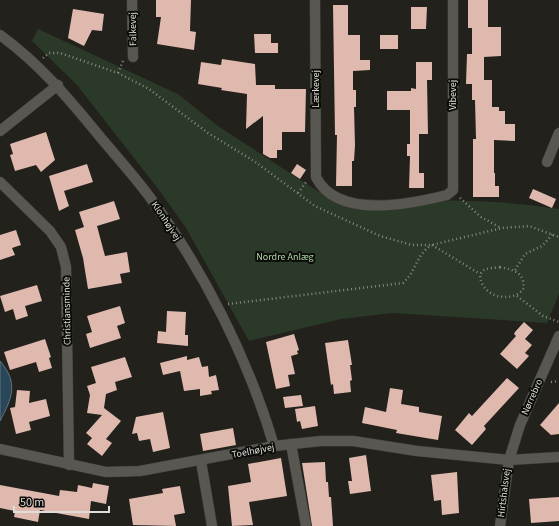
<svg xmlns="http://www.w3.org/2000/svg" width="559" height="526" font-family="'Source Sans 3',sans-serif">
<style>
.green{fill:#2b3929}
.water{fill:#2a4659;stroke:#607480}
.building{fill:#dfb9ae}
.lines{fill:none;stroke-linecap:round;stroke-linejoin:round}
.minor-casing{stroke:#3f3e3a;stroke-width:11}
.path{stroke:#898884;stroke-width:2.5;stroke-dasharray:1 3;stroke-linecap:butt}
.minor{stroke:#585751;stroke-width:10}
.labels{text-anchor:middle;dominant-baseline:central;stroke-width:4;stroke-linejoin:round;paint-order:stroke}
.street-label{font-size:10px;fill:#dfdeda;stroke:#0b0b08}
.park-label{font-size:10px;fill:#afd7a9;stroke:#0b0b08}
</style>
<rect width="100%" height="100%" fill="#22211c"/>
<path class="green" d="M38,29L178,94L218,126L322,194L338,202C414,200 484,197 559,209V294L547,323L393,313L341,319L249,341L186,228L159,190L77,85L32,41Z"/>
<path class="water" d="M0,361C19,383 12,398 0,421Z"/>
<g class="building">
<polygon points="156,0 191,0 190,31 196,32 194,50 157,44 161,17 156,17"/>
<polygon points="468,0 488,0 488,27 501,27 501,56 484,57 484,80 492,80 492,107 499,107 499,111 505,111 505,124 515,124 515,141 494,140 494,173 495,173 495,186 499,186 499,197 473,197 473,139 476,139 475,100 472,100 472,84 466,84 467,54 472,54 472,28 468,28"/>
<polygon points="333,5 348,5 348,35 360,35 360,60 370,60 370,70 353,71 353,90 356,90 356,107 354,107 355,145 354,161 352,161 352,186 336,186 337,135 335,135"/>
<polygon points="411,7 427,7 426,29 411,29"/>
<polygon points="73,9 104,14 102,31 92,30 84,46 68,38"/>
<polygon points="254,34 271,34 271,43 278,43 278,53 255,53"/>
<rect x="380" y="35" width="18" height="14"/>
<polygon points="222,59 255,64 256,85 275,85 275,89 306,89 305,132 282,132 282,150 277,150 277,158 270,158 263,154 263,116 246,129 247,94 221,90 222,88 198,84 201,62 221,65"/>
<polygon points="416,62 432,62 432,80 427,80 428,134 419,134 419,173 424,173 424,188 409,188 410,156 407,156 407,144 410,144 410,110 387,110 387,91 411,91 411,88 416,89"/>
<polygon points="46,132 55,160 41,172 36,165 15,171 10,155 13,154 10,144"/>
<polygon points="87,164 93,182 64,191 69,206 59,211 49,176"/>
<polygon points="297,164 306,170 300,179 291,173"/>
<polygon points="533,189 556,199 552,208 529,198"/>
<polygon points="114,201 120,219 97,226 105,256 127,252 130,272 120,274 122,283 88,289 83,258 75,230 84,227 79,212"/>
<polygon points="16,230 21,245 12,248 15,255 0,260 0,235"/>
<polygon points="37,285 42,301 25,306 28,316 16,320 13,309 5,312 0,296"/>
<polygon points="120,306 125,323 117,326 121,338 90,348 86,334 92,332 87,316"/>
<polygon points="167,311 186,312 185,335 188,335 188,346 157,343 158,331 166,332"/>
<polygon points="524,322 533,330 525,339 532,345 525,353 529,356 517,369 500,354 516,336 514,334 515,332"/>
<polygon points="294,334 299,350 297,351 298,354 291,356 295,374 288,375 290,386 276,389 266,342"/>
<polygon points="45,339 51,357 49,358 52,368 39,372 36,362 10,370 4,352"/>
<polygon points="348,340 352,365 350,365 352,380 350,381 351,392 334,394 333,384 331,385 325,343"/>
<polygon points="187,356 187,360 199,357 202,367 208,366 209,377 216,375 219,390 211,391 212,394 200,396 200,389 184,391 180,371 163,375 160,363"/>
<polygon points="125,357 132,377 115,382 117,390 106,394 104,408 121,421 106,439 112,443 102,456 87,444 92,438 86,433 102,415 87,413 90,395 87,386 96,383 91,367"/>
<polygon points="507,378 519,388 484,426 486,429 472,445 455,430 469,413 472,416"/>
<polygon points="390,388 403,390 401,404 419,407 419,412 442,416 438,440 396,433 397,430 362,423 365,407 386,412"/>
<polygon points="17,390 30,391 29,403 46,399 50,416 29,422 31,430 16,434 10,408 15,407"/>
<polygon points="301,395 303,406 285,408 283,397"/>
<polygon points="559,403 559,434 551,435 540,425"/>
<polygon points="315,406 318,426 302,429 300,421 297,422 295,409"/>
<polygon points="163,412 170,448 153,452 150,439 139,441 137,433 132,434 136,417"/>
<polygon points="233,428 236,445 203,451 200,434"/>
<polygon points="366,455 371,491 350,494 348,481 352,481 349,458"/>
<polygon points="281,458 287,496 249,502 253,525 232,526 228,486 251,482 248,464"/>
<polygon points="325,462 326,482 328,482 329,497 331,497 333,526 312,526 302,463"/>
<polygon points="457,472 459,513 442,515 441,500 434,501 431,475"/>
<polygon points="93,483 109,486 106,504 91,501 89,519 40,510 38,522 14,517 15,511 0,508 0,485 59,496 60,490 77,492 78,485 92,488"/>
<polygon points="180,486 185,513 174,515 176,526 133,525 129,499 163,493 162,489"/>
<polygon points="559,497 559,521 531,523 529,499"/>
</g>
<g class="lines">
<defs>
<g id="minor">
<polyline points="132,0 133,57"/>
<path d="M315,0L316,177C337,220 411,204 447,195L453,190V0"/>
<path d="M0,35C40,64 70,100 101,138C117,157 134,176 149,196C204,271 248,358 274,446"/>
<polyline points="0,131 58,85"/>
<polyline points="547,162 559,133"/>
<polyline points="0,182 50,231 61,247 66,267 69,465"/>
<polyline points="291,444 306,526"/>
<polyline points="0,449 106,472 140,471 274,446 321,441 353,441 417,451 509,460 559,457"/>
<polyline points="201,461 212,526"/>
<polyline points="500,526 509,460 520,425 559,336"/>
</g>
</defs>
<use href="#minor" class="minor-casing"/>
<g class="path">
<polyline points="43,58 49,53 60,53 118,73 149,89 208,133 254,161 315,206 380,236 412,245 432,245 502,228 529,226 559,237"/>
<polyline points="118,73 123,61"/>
<polyline points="298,193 307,181"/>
<polyline points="460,198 481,217 501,228"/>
<polyline points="432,245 480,274"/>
<path d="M500,267C514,270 526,273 523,290C508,304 480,296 480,274L485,269Z"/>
<polyline points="515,270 525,254 542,246 553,234"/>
<polyline points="517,296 543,316 559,322"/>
<path d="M228,304L403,283C417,270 415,257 431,245"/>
<polyline points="551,382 559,381"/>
</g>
<use href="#minor" class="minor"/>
</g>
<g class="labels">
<g class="street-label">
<text transform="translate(133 29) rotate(-91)">Falkevej</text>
<text transform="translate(316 89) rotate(-90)">Lærkevej</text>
<text transform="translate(453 95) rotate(-90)">Vibevej</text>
<text transform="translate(166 221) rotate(56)">Klonhøjvej</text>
<text transform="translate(67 311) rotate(-91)">Christiansminde</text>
<text transform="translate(532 397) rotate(-66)">Nørrebro</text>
<text transform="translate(253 451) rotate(-11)">Toelhøjvej</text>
<text transform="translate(504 493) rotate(-83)">Hirtshalsvej</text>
</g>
<g class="park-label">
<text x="285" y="257">Nordre Anlæg</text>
</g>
</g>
<path d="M14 506v6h95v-6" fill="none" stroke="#dfdeda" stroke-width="2"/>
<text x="20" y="506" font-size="12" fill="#dfdeda" stroke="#0b0b08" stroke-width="3" paint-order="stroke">50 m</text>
</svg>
